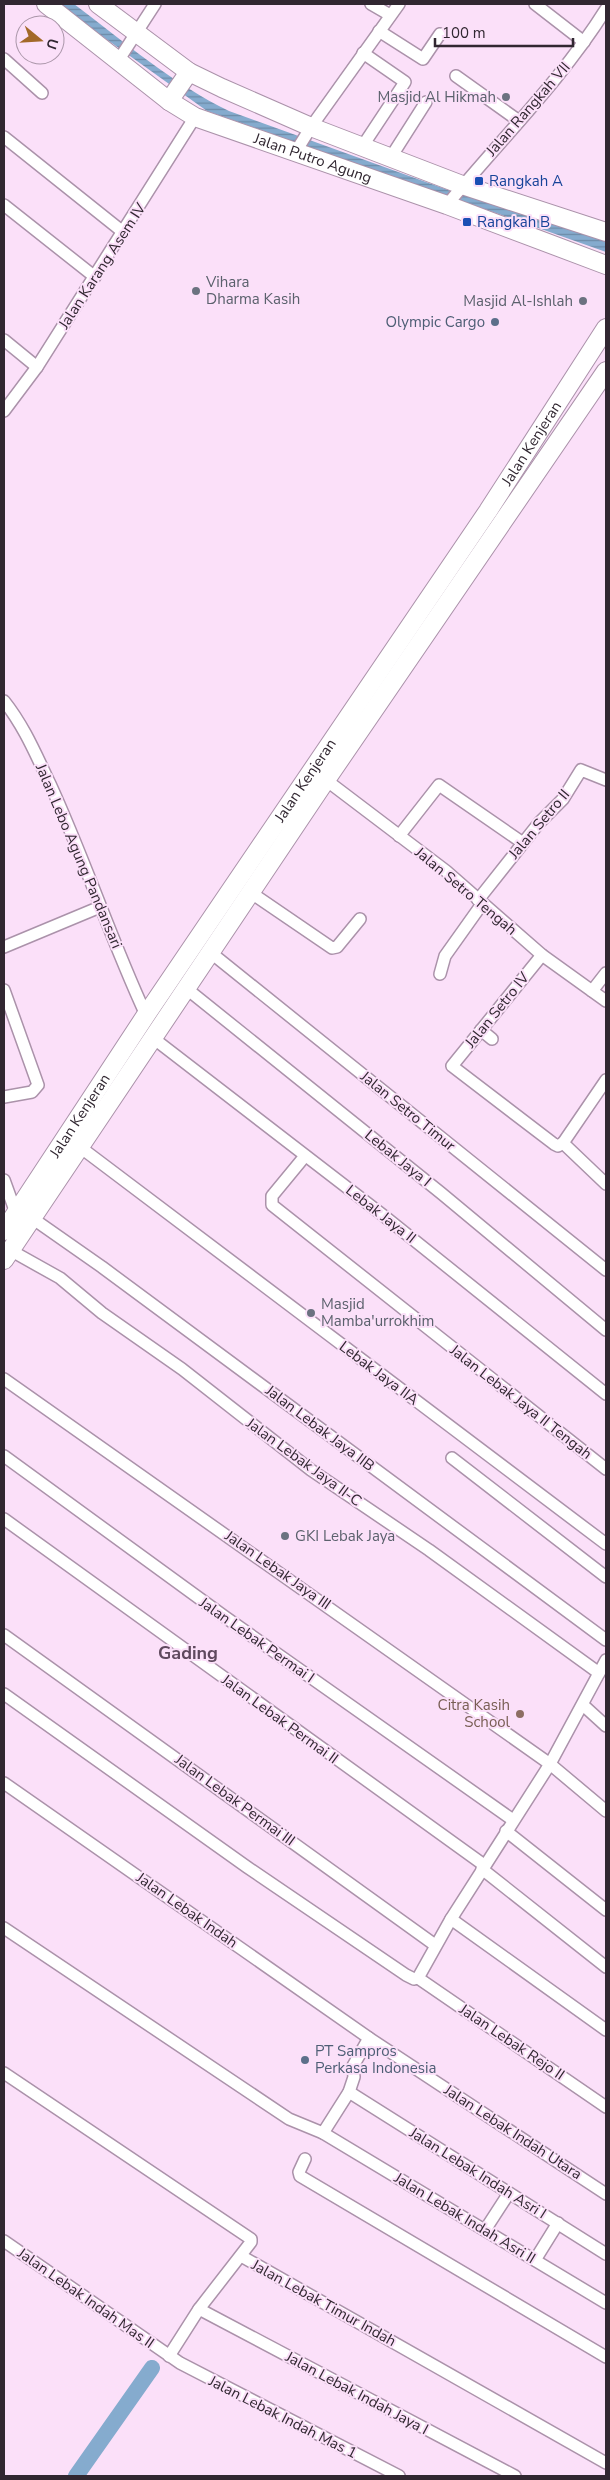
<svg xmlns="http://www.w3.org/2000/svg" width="610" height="2480" font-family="'Nunito Sans',sans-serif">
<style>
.water{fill:url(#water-rules)}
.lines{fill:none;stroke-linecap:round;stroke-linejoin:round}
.river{stroke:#85abce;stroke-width:16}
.street-casing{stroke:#ab92aa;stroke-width:14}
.primary-casing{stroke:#ab92aa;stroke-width:20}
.street{stroke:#fff;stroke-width:11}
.primary{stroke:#fff;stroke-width:18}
.worship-dot{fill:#6b7280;stroke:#fbe0f9;stroke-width:2}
.transit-dot{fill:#1a4fb4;stroke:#fbe0f9;stroke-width:2}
.service-dot{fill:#5c6f8a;stroke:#fbe0f9;stroke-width:2}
.education-dot{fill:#8d6e63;stroke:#fbe0f9;stroke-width:2}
.labels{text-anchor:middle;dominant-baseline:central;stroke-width:4;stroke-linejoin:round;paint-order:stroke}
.worship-label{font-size:15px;fill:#5b616d;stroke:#fbe0f9;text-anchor:start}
.street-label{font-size:15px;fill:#312731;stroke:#fbe0f9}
.transit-label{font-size:15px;fill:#164399;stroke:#fbe0f9;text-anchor:start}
.service-label{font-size:15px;fill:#4e5e75;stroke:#fbe0f9;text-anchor:end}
.education-label{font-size:15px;fill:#785e54;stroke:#fbe0f9;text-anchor:end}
.quarter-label{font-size:18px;font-weight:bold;fill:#5f495e;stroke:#fbe0f9}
</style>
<defs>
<pattern id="water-rules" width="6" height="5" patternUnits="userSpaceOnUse" patternTransform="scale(1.25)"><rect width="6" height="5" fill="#85abce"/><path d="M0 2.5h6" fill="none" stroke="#6d8ba8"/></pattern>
</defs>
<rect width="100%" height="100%" fill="#fbe0f9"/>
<path class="water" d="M57,4H74C123,41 173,84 229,111L462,195H473L606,242V252L207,111Z"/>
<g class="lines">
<polyline class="river" points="76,2476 152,2368"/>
<defs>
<g id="street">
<polyline points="371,4 390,15"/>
<polyline points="535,4 584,42"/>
<polyline points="379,31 423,59 440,34"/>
<polyline points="4,59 42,93"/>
<polyline points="118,61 155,4"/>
<polyline points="456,76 519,121"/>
<polyline points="4,137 123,232"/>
<polyline points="362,147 405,82 363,53"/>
<polyline points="295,153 311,127 399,4"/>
<polyline points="391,157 426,102"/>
<polyline points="4,205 95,277"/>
<path d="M447,205C500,140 561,81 606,9"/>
<polyline points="4,340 37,367"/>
<polyline points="4,411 37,367 195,117"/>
<path d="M4,701C24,726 36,755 50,784C85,860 111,940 146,1015"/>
<polyline points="326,780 446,871 542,955 606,1001"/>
<polyline points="399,836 439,785 523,843"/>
<polyline points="250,892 332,948 337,947 360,919"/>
<polyline points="478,900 539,823 563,799 581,770 606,780"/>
<polyline points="4,947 100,907"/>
<polyline points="210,952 606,1270"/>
<polyline points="542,955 452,1066 554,1144 558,1146 563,1143"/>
<polyline points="440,974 445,956 482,904"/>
<polyline points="187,989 441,1193 606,1330"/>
<polyline points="4,990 38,1085 32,1092 4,1097"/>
<polyline points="592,991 606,973"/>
<polyline points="481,1030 492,1039"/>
<polyline points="153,1038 384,1216 606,1394"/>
<polyline points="563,1143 606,1080"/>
<polyline points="563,1143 606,1184"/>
<polyline points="80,1147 606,1544"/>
<polyline points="305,1156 272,1196 272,1205 606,1469"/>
<polyline points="4,1180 16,1213"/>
<polyline points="32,1218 102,1267 606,1640"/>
<polyline points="10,1250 60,1278 102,1313 182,1369 311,1470 429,1550 599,1673"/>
<polyline points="4,1379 550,1764 606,1811"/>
<polyline points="4,1456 225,1617 513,1820"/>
<polyline points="452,1458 606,1577"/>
<polyline points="4,1519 484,1865"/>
<polyline points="4,1635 435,1945"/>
<polyline points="4,1694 247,1867 406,1975 414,1979 418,1978"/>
<polyline points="583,1705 606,1726"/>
<polyline points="4,1783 369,2038 606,2194"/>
<polyline points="506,1831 606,1910"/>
<polyline points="482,1869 606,1967"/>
<polyline points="451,1919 606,2030"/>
<polyline points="4,1928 289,2119 323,2133 349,2092 354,2077 353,2066 369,2038"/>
<polyline points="418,1978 451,1919 550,1764 606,1660"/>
<polyline points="418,1978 606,2107"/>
<polyline points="4,2073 251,2239 251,2242 199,2309 169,2356"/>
<polyline points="349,2092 606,2254"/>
<polyline points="323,2133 606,2303"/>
<polyline points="305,2159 299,2172 300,2176 606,2357"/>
<polyline points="485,2230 509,2193"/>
<polyline points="4,2241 180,2363 399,2476"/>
<polyline points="241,2256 606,2463"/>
<polyline points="535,2260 558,2223"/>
<polyline points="199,2309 515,2476"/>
</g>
<g id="primary">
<path id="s1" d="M46,4L169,101L195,117L447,205L606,265"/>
<polyline points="98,4 189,72 222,88 311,127 462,185 606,232"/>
<polyline points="169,101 189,72"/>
<path id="s2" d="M4,1231L146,1015L488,511L606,328"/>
<polyline points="4,1260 326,780 606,371"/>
</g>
</defs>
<use href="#street" class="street-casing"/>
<use href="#primary" class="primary-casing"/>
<use href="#street" class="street"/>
<use href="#primary" class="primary"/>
</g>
<g class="worship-dot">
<circle cx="506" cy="97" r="5"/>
<circle cx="196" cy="291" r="5"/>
<circle cx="583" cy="301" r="5"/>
<circle cx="311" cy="1313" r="5"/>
<circle cx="285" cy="1536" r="5"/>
</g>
<g class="transit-dot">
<rect x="474" y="176" width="10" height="10" rx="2.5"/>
<rect x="462" y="217" width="10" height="10" rx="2.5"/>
</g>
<g class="service-dot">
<circle cx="495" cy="322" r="5"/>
<circle cx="305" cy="2060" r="5"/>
</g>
<circle class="education-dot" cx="520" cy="1714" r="5"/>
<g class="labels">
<g class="worship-label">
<text x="496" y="97" text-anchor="end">Masjid Al Hikmah</text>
<text x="206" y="282">Vihara<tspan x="206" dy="17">Dharma Kasih</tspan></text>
<text x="573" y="301" text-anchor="end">Masjid Al-Ishlah</text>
<text x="321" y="1304">Masjid<tspan x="321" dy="17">Mamba'urrokhim</tspan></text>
<text x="295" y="1536">GKI Lebak Jaya</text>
</g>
<g class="street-label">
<text transform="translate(528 109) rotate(-49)">Jalan Rangkah VII</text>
<text stroke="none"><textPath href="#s1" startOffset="312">Jalan Putro Agung</textPath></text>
<text transform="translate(102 266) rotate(-57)">Jalan Karang Asem IV</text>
<text stroke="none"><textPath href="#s2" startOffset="948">Jalan Kenjeran</textPath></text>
<text stroke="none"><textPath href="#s2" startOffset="542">Jalan Kenjeran</textPath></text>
<text transform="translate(539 824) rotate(-50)">Jalan Setro II</text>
<text transform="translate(79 856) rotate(67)">Jalan Lebo Agung Pandansari</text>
<text transform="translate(466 891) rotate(40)">Jalan Setro Tengah</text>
<text transform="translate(497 1010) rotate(-51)">Jalan Setro IV</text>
<text transform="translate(408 1111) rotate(39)">Jalan Setro Timur</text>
<text stroke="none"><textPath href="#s2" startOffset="138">Jalan Kenjeran</textPath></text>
<text transform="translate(398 1158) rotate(39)">Lebak Jaya I</text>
<text transform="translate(381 1214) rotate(38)">Lebak Jaya II</text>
<text transform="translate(379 1373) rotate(37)">Lebak Jaya IIA</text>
<text transform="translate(521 1402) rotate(38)">Jalan Lebak Jaya II Tengah</text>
<text transform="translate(320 1428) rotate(37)">Jalan Lebak Jaya IIB</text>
<text transform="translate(304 1462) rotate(36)">Jalan Lebak Jaya II-C</text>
<text transform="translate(278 1570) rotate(35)">Jalan Lebak Jaya III</text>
<text transform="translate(257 1640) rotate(35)">Jalan Lebak Permai I</text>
<text transform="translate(280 1719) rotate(36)">Jalan Lebak Permai II</text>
<text transform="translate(235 1800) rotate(36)">Jalan Lebak Permai III</text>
<text transform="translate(187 1910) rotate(35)">Jalan Lebak Indah</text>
<text transform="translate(512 2042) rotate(34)">Jalan Lebak Rejo II</text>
<text transform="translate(513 2132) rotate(33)">Jalan Lebak Indah Utara</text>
<text transform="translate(478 2173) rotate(32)">Jalan Lebak Indah Asri I</text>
<text transform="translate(465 2218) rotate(31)">Jalan Lebak Indah Asri II</text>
<text transform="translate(86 2298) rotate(35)">Jalan Lebak Indah Mas II</text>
<text transform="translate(324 2303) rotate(29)">Jalan Lebak Timur Indah</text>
<text transform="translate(357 2393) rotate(28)">Jalan Lebak Indah Jaya I</text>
<text transform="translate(283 2417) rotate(27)">Jalan Lebak Indah Mas 1</text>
</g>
<g class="transit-label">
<text x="489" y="181">Rangkah A</text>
<text x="477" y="222">Rangkah B</text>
</g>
<g class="service-label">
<text x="485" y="322">Olympic Cargo</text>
<text x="315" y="2051" text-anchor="start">PT Sampros<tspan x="315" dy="17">Perkasa Indonesia</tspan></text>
</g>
<g class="education-label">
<text x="510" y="1705">Citra Kasih<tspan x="510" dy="17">School</tspan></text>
</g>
<g class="quarter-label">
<text x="188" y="1653">Gading</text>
</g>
</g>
<rect width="610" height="2480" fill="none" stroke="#312731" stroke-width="10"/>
<g transform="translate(40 40) rotate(108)"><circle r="24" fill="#fbe0f9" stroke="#aa96a9"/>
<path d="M0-4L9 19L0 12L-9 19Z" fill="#a36929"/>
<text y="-8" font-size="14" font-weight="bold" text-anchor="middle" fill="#312731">U</text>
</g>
<path d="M435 38v8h138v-8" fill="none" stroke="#312731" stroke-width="2.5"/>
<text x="442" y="38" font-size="15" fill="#312731" stroke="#fbe0f9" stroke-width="4" paint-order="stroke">100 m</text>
</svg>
